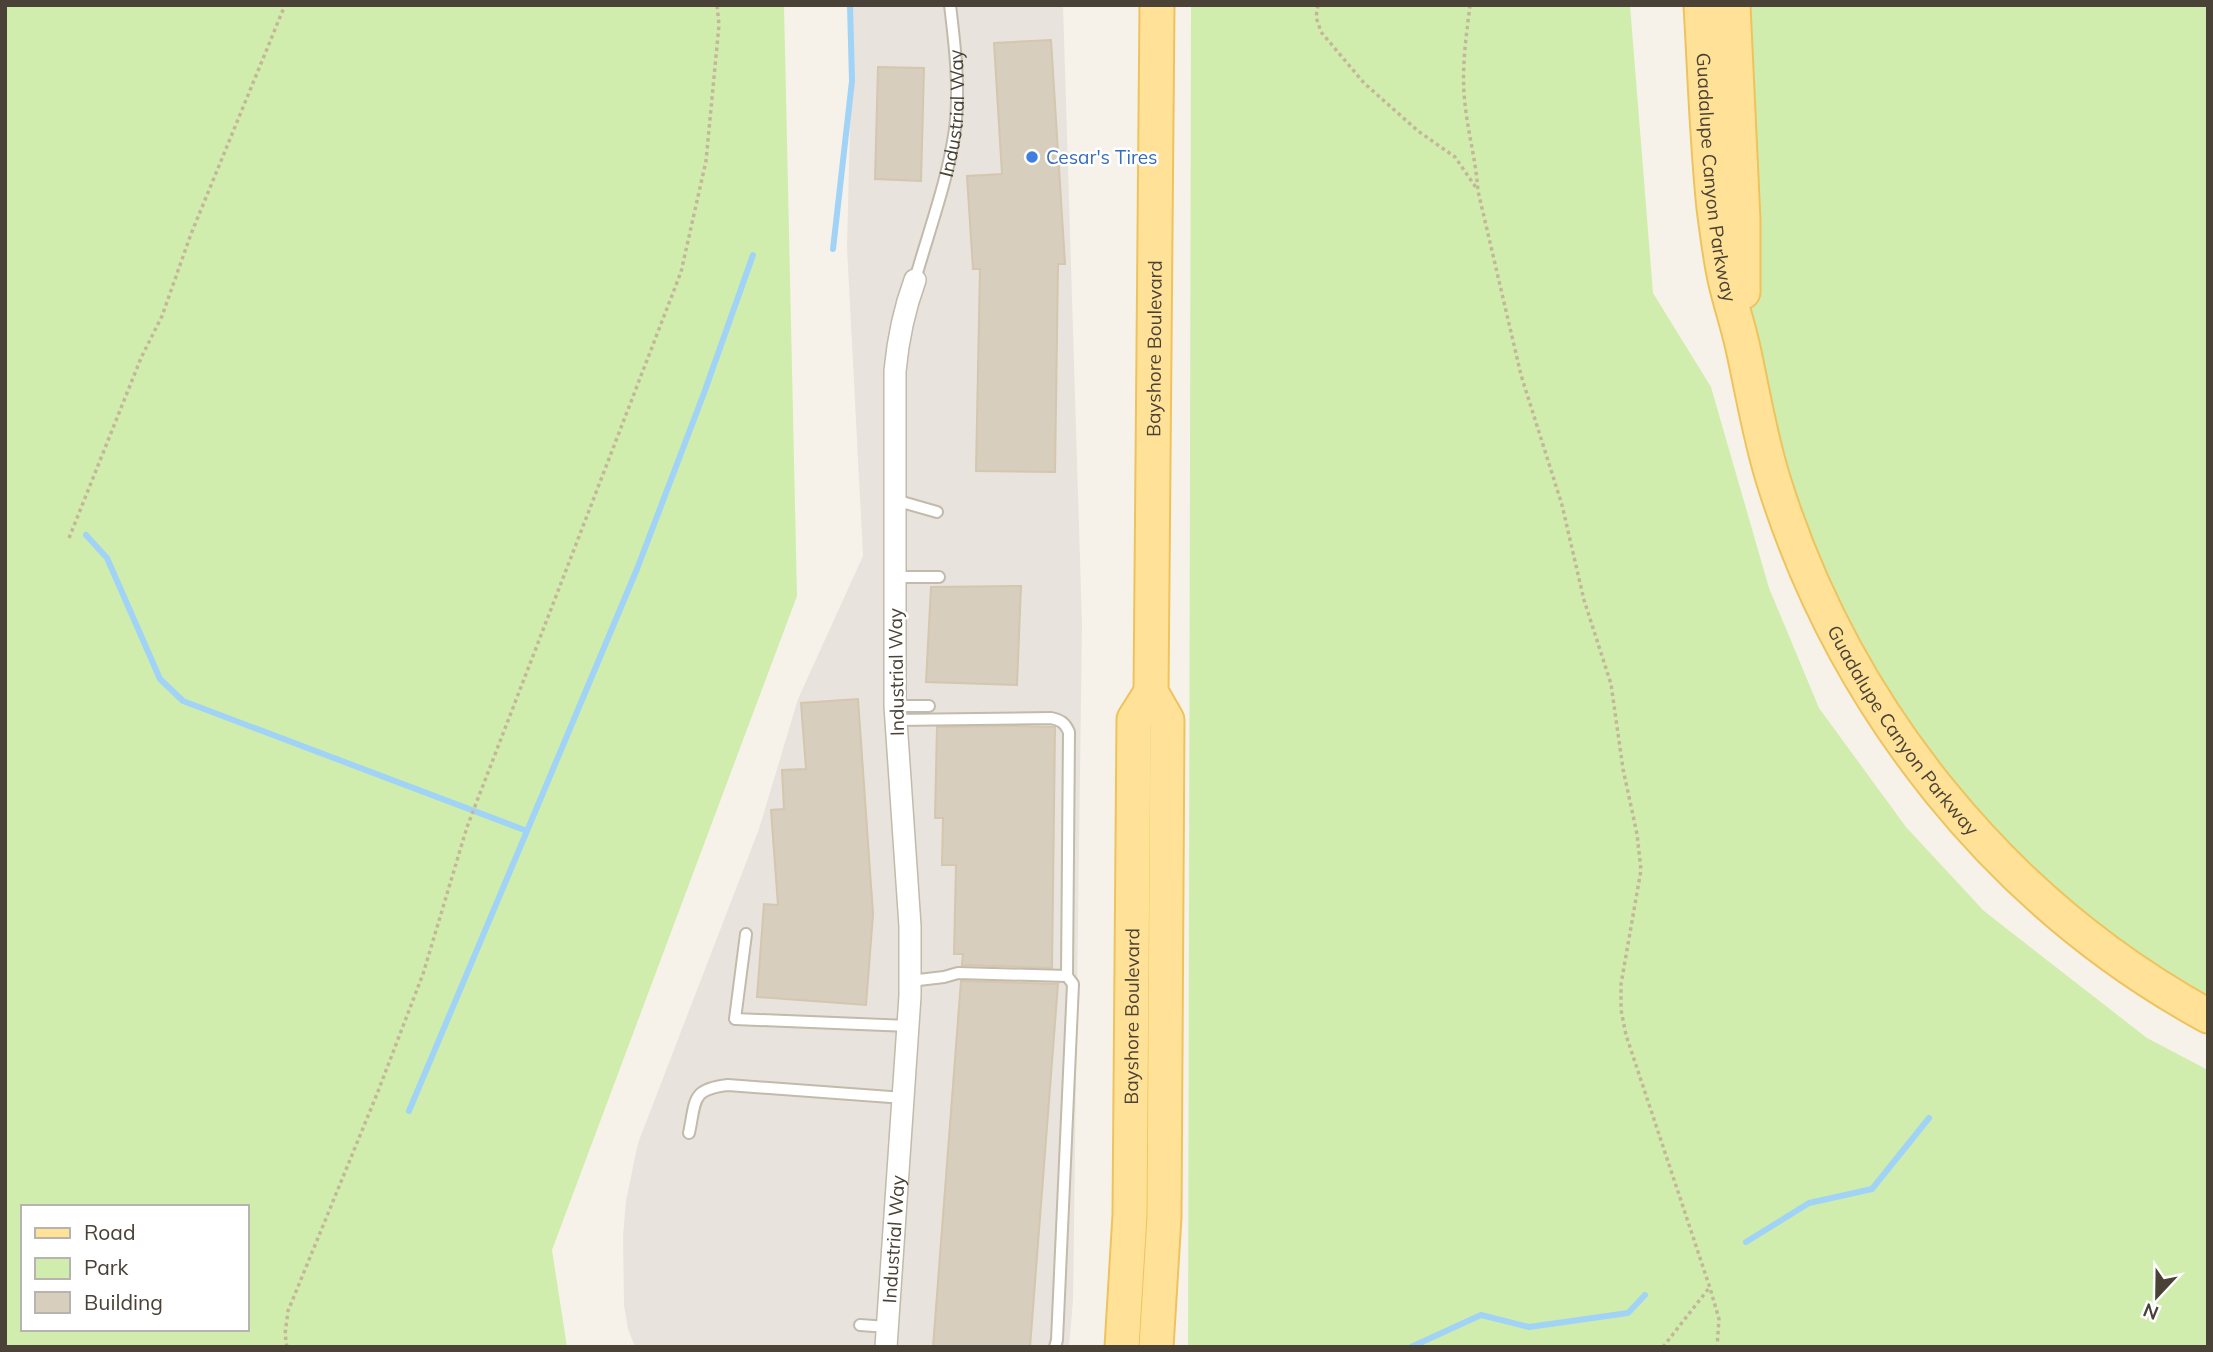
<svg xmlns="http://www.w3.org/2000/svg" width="2213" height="1352" font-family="Mulish,sans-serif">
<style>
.industrial{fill:#e8e3dd}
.green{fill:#d1edae;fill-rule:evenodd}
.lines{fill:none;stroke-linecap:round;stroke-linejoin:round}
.stream{stroke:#a1d3f7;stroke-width:6}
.building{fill:#d8cebd;stroke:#d4c6af;stroke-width:2}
.service-casing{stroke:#c2baaa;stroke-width:14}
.minor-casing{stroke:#c2baaa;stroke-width:24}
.primary-casing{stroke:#eec35e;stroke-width:37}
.path{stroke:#c5b69a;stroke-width:3.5;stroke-dasharray:3.5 3.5;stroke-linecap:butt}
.service{stroke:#fff;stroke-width:10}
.minor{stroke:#fff;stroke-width:21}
.primary{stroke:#ffe298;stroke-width:33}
.shop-dot{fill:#3f7fe0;stroke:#fff;stroke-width:2.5}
.labels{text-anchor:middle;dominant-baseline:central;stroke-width:5;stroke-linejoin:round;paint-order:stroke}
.street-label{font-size:19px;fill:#4a4236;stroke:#fff}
.shop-label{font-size:19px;fill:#366cbe;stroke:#fff;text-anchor:start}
</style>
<rect width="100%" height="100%" fill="#f6f2e9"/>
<polygon class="industrial" points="853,5 1063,5 1082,624 1073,1300 1069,1347 635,1347 628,1329 624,1305 623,1236 626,1201 638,1143 759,829 798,699 863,556 847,247"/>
<g class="green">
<path d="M5,5H784L797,596L552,1250L567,1347H5ZM23,1207H247V1329H23Z"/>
<polygon points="1191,5 1630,5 1653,293 1711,387 1769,588 1819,708 1906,827 1984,911 2147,1038 2208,1070 2208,1347 1188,1347"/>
<polygon points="1733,5 2208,5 2208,1016 2109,954 1865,688 1751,392"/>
</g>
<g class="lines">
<g class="stream">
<polyline points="833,249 852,81 850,5"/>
<polyline points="86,535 107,558 160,679 183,701 527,831 409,1111"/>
<polyline points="527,831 637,569 704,393 753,255"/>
<polyline points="1746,1242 1809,1203 1872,1189 1929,1118"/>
<polyline points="1411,1347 1481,1315 1529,1327 1628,1313 1645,1295"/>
</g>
</g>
<g class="building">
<polygon points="1051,40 1065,264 1058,264 1055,472 976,471 980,269 973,269 967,176 1002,174 994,43"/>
<polygon points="878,67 924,68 921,181 875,179"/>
<polygon points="1021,586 1017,685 926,682 931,587"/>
<polygon points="858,699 873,914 866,1005 757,997 764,904 778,905 771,810 784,809 782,770 806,769 801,703"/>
<polygon points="1013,726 1055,727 1052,968 962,965 963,954 954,954 956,865 942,865 943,818 935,818 937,727"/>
<polygon points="961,981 1058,984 1030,1347 933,1347"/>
</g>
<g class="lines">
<defs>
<g id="service">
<path id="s1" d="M915,280C929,230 948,180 955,129C960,88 955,46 950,5"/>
<polyline points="895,500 937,512"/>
<polyline points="895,577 939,577"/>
<polyline points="895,706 929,706"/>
<path d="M895,720L1051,718C1061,720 1065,723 1069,732L1067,976"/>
<polyline points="746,934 735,1019 909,1026"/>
<polyline points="910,981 944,977 958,973 1067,976 1073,984 1057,1340 1055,1347"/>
<path d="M689,1133C696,1100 691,1089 728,1085L904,1098"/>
<polyline points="860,1325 888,1327"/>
</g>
<g id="minor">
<path id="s2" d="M886,1347L910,996V926L895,706V371C898,339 904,310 915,280"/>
</g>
<g id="primary">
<path id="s3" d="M1701,5C1705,73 1707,141 1714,208C1717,231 1720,256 1725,279C1730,302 1738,325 1743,348C1753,393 1760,438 1774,482C1845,708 2000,902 2208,1016"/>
<polyline points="1733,5 1743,220 1743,292"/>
<path id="s4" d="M1122,1347L1130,1215L1134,719L1151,692"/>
<path id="s5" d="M1156,1347L1164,1217L1167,720L1151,692L1157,5"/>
</g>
</defs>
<use href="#service" class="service-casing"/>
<use href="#minor" class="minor-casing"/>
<use href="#primary" class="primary-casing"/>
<g class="path">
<polyline points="1318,5 1316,17 1321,32 1364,83 1418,131 1455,157 1477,189"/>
<path d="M1470,5C1466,38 1461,71 1465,104C1468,133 1476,161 1478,191L1521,375L1562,505L1584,600L1611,684L1623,769L1637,834L1641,870L1621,984V1010L1626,1035L1710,1288L1719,1319L1717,1347"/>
<polyline points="69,538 141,358 162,316 191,234 285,5"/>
<polyline points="287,1347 285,1334 288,1311 377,1094 423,974 467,827 681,272 706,161 719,25 717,5"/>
<polyline points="1663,1347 1709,1288"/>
</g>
<use href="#service" class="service"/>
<use href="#minor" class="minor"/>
<use href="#primary" class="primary"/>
</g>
<circle class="shop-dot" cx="1032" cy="157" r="7"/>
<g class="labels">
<g class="street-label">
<text stroke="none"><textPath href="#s1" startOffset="172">Industrial Way</textPath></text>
<text stroke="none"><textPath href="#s3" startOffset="173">Guadalupe Canyon Parkway</textPath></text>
<text stroke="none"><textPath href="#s5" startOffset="1003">Bayshore Boulevard</textPath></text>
<text transform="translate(896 672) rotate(-91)">Industrial Way</text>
<text stroke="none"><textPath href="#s3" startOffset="766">Guadalupe Canyon Parkway</textPath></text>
<text stroke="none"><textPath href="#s4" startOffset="331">Bayshore Boulevard</textPath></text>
<text stroke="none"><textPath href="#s2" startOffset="108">Industrial Way</textPath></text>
</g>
<g class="shop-label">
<text x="1046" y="157">Cesar's Tires</text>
</g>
</g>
<rect width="2213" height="1352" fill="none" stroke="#4a4236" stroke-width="14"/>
<rect x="21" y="1205" width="228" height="126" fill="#ffffff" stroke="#b7b3af" stroke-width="2"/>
<rect x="35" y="1228" width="35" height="10" fill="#ffe298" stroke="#b7b3af" stroke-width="2"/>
<text x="84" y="1240" font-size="21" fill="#4a4236">Road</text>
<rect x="35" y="1258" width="35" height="21" fill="#d1edae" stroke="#b7b3af" stroke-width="2"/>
<text x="84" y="1275" font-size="21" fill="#4a4236">Park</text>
<rect x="35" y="1292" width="35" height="21" fill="#d8cebd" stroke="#b7b3af" stroke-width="2"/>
<text x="84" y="1310" font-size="21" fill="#4a4236">Building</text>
<g transform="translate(2157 1296) rotate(202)" stroke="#ffffff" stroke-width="5" paint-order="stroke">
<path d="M0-5L12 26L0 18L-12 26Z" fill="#4a4236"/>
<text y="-10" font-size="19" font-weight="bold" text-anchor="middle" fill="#4a4236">N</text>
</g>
</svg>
